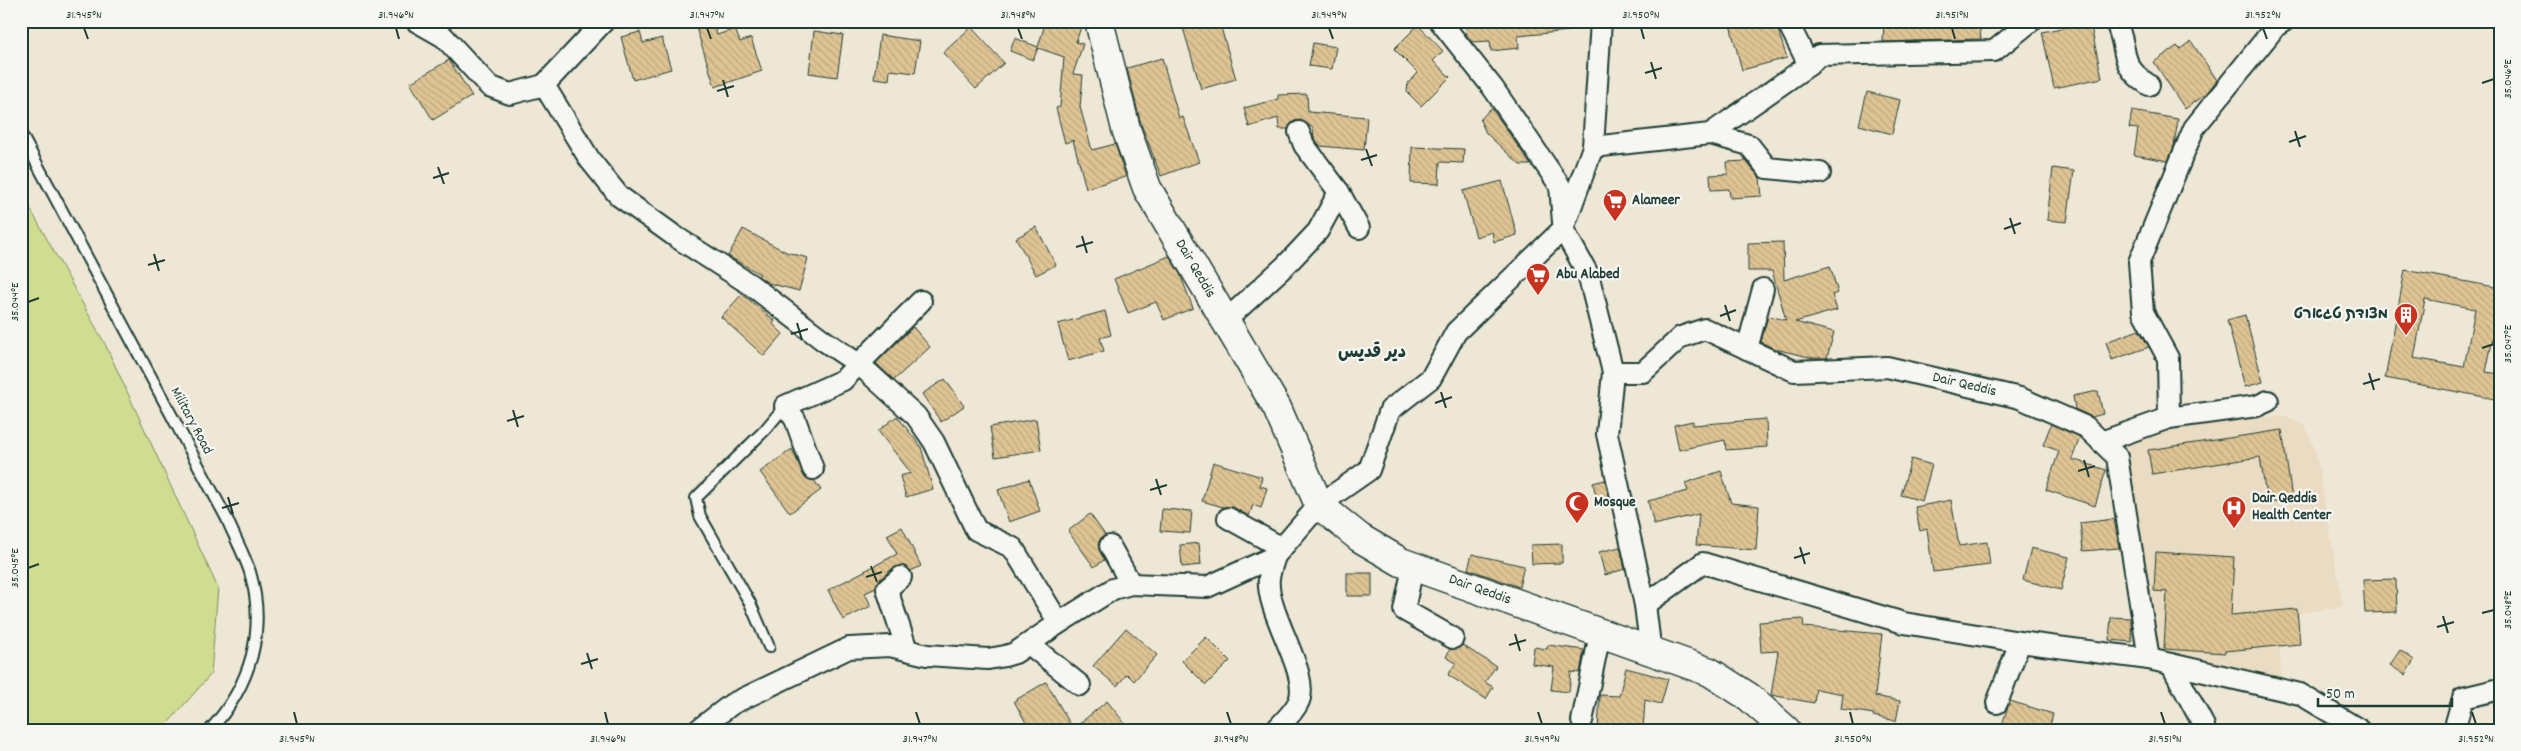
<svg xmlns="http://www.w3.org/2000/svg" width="2521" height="751" font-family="Dekko,'Playpen Sans Arabic','Playpen Sans Hebrew',sans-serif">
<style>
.built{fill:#eadcc2}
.green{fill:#d0dc8f;stroke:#788c62}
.building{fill:url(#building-back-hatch);stroke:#1f3d34;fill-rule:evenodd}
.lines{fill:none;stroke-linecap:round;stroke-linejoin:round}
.lane-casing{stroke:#1f3d34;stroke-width:14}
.street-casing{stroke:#1f3d34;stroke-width:24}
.secondary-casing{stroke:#1f3d34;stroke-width:31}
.lane{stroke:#f6f6f2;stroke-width:10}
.street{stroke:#f6f6f2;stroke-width:20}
.secondary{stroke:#f6f6f2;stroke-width:28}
.ticks{fill:none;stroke:#1f3d34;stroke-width:2}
.labels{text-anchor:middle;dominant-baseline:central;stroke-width:4.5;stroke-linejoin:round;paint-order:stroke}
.poi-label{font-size:15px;font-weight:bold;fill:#1f3d34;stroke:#f6f6f2;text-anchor:start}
.street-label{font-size:15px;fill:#1f3d34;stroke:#f6f6f2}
.quarter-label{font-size:18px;font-weight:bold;fill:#1f3d34;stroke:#f6f6f2}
.neatline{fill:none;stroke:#1f3d34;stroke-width:2}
.ticks-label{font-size:12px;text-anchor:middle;fill:#1f3d34}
</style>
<defs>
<pattern id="building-back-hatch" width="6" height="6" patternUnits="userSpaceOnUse" patternTransform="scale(1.25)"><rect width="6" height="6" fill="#dfc494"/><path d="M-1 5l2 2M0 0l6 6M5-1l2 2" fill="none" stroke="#bfa980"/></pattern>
</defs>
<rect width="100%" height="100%" fill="#efe7d6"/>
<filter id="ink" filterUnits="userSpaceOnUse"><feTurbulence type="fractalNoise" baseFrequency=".02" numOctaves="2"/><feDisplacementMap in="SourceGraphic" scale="10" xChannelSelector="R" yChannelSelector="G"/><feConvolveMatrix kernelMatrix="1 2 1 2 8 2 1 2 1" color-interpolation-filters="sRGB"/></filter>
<g filter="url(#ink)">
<polygon class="built" points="2284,416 2305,425 2316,453 2343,606 2279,617 2281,677 2156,655 2125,438 2173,422"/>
<polygon class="green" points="21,192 105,344 218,588 211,674 162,730 21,730"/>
<g class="building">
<polygon points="694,21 712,21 717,35 735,29 740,42 751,38 762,71 715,87"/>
<polygon points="1046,21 1083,21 1076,42 1083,44 1073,74 1083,75 1080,107 1092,150 1115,144 1126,177 1086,188 1073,140 1065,143 1056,108 1060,107 1064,57 1038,48 1033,60 1010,51 1015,38 1038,47"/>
<polygon points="1181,21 1219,21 1236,79 1201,89"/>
<polygon points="1465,21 1568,21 1569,31 1518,36 1519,48 1491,51 1490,41 1472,42 1467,36"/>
<polygon points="1729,21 1775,21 1787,58 1742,70"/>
<polygon points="1884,21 1979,21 1981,39 1883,42"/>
<polygon points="2090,22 2102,78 2054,88 2042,32"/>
<polygon points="1418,25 1443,51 1433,61 1450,77 1421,106 1407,92 1408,83 1418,73 1394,49"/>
<polygon points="971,27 1004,63 976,89 943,53"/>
<polygon points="814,31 843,35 837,77 809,73"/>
<polygon points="640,32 643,43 662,38 671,69 633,80 621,37"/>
<polygon points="880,35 920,41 915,73 890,70 889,80 874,78"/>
<polygon points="2191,41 2217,80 2205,95 2185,109 2154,62 2177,46 2180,49"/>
<polygon points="1313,43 1336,47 1332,69 1309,66"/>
<polygon points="1162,58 1179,118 1183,117 1199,162 1161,176 1141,124 1127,68"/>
<polygon points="449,60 472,96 433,120 410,83"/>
<polygon points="1867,92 1900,100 1892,134 1859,125"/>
<polygon points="1307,94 1308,112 1367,117 1364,150 1320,146 1314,139 1313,128 1301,120 1294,121 1288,129 1279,129 1278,118 1249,127 1244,108 1278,99 1278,95"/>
<polygon points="1491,108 1493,110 1531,165 1520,165 1486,133 1480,120"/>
<polygon points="2132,111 2178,119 2174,146 2168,161 2134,155 2138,129 2129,128"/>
<polygon points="1412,147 1464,149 1463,163 1440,162 1439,184 1411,183"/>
<polygon points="1746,161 1760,178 1762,196 1730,198 1729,189 1711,190 1710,175 1728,174 1727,162"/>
<polygon points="2053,168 2074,171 2067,222 2047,220"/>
<polygon points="1502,181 1517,235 1494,242 1492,232 1476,237 1463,191"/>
<polygon points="1036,227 1056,265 1036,275 1016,238"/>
<polygon points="743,229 786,252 808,258 799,291 768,283 758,276 760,274 728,256"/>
<polygon points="1783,242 1784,280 1830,266 1838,293 1832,295 1837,310 1795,322 1834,332 1827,358 1813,358 1775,349 1761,342 1768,316 1786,320 1772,271 1748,271 1748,243"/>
<polygon points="1169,256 1180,274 1193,308 1164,320 1156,302 1128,313 1114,279"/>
<path d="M2405,270L2500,288V314L2498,313L2486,372L2500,374V400L2385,378ZM2425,299L2475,309L2464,367L2414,358Z"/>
<polygon points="742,294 775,321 773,324 783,334 764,356 721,317"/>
<polygon points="1105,311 1111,335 1100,338 1104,351 1068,361 1058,324"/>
<polygon points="2245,315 2263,382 2245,387 2227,320"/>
<polygon points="913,327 930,347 894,380 876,363"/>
<polygon points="2139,330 2149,347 2112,360 2106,342"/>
<polygon points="945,379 964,406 941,422 922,394"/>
<polygon points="2098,391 2103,414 2092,417 2075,409 2073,396"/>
<polygon points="897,416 921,447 933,489 906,497 900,476 911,473 878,431"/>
<polygon points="1036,419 1041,450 995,457 990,427"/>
<polygon points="1766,419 1767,447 1726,450 1725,440 1679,450 1674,425 1693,421 1693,425"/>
<polygon points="2051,424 2080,437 2072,459 2106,470 2095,506 2046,490 2059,451 2043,445"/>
<polygon points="2282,430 2292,499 2267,503 2260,457 2152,474 2148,450"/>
<polygon points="792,449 805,478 814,480 821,490 790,513 760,472"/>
<polygon points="1911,459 1932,465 1922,501 1901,495"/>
<polygon points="1213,462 1262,477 1260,486 1267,488 1261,508 1253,505 1249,516 1233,507 1223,507 1202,501"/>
<polygon points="1721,471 1731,503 1759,506 1756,550 1696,545 1699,514 1654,525 1648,501 1688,491 1685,483"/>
<polygon points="1029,479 1040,511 1009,522 998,490"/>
<polygon points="1605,480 1609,497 1597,500 1593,483"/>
<polygon points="1951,500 1959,546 1987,542 1990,565 1933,572 1927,529 1920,531 1915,507"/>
<polygon points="1162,509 1192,511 1190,533 1160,531"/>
<polygon points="1090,514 1105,535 1100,539 1098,545 1104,560 1094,567 1068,531"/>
<polygon points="2114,519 2119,548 2083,551 2080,523"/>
<polygon points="902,527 921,566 911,571 904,566 893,568 879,580 876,588 865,593 871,606 843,620 828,590 897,554 887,535"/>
<polygon points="1199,543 1201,565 1182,567 1180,545"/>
<polygon points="1562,544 1562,563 1532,564 1531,545"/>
<polygon points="1620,547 1625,569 1605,575 1599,552"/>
<polygon points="2031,548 2069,557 2061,590 2023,580"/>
<polygon points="2156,552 2234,557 2231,615 2297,609 2300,644 2225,651 2225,653 2164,649 2167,592 2154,591"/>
<polygon points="1472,554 1524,566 1519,587 1468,569"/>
<rect x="1347" y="573" width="25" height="23"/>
<polygon points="2396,579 2397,612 2365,613 2363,580"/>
<polygon points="2111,617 2131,618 2132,642 2109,640"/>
<polygon points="1803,619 1804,627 1882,634 1875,696 1900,701 1896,721 1873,716 1874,714 1841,709 1843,694 1816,689 1814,703 1771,695 1778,651 1761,652 1759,622"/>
<polygon points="1126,628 1157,655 1134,681 1127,674 1117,686 1093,666"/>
<polygon points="1206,637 1230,661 1206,685 1182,661"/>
<polygon points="1462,645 1496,666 1485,682 1493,687 1486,699 1448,675 1456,663 1446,657 1450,649 1459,648"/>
<polygon points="1548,645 1584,650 1580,673 1571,672 1569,692 1551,690 1554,667 1532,664 1534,647 1547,649"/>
<polygon points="2400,650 2414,660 2405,675 2390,665"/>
<polygon points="1626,668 1668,679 1661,704 1645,700 1643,730 1598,730 1600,695 1619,696"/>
<polygon points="1046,682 1073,729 1107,701 1130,730 1030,730 1014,701"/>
<polygon points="2010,701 2053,714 2049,730 2000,730"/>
</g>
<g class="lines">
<defs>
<g id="lane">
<path d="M21,134L227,519C234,536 244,554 250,572C267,630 251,685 210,730"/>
<polyline points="769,647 750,603 700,516 696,498 765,430 785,406"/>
</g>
<g id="street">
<polyline points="416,21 444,37 489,86 510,94 544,85 590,160 619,196 676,237 751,285 823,340 860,365 916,416 934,442 976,530 1013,548 1059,623 1113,589 1131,584 1207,587 1275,556 1319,505 1369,470 1390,410 1431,378 1456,332 1563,229 1588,274 1613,372 1607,434 1645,605 1651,653"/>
<polyline points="1440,21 1493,88 1560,186 1563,222"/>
<polyline points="1787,21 1809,65"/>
<path d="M2115,21C2130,49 2116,64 2149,85"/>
<polyline points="544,85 604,21"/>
<polyline points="1299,132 1304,145 1339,192 1359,228"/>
<polyline points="1710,134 1749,145 1767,168 1820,173"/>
<polyline points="1593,147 1601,21"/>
<polyline points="1563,229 1593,147 1710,134 1809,65 1819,55 1994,51 2031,21"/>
<polyline points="1225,321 1286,265 1318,231 1339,192"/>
<polyline points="1747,349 1763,289"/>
<path id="s1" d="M1613,372H1643L1681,337L1705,329L1794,371L1887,367L2020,398L2086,427L2117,457L2149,659"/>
<polyline points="2169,418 2168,358 2143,312 2139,262 2194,128 2276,26 2284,21"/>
<polyline points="2101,442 2169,418 2257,406 2268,401"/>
<polyline points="813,469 795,419 785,406 843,380 921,301"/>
<polyline points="1228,518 1282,548"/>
<polyline points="1110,546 1131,584"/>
<path d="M1275,556C1273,563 1270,571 1269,578C1265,613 1313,676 1298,703C1293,713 1283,722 1276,730"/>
<polyline points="1413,567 1404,610 1453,638"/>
<polyline points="901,577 887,589 907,650"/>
<polyline points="1645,605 1703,563 1904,623 2020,642 2149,659 2300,694 2360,730"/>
<polyline points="1029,644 1080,685"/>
<polyline points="2171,664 2204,726"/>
<polyline points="1997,703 2020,642"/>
<polyline points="1582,721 1600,634"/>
<polyline points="698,730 732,704 849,648 890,646 927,655 988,659 1005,656 1015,653 1059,623"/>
<polyline points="2454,730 2463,698 2500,689"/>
</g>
<g id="secondary">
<path id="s2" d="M1099,21L1126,129L1147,188L1277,408L1319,505L1360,538L1401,562L1710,672L1749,697L1786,730"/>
</g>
</defs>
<use href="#lane" class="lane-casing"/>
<use href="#street" class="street-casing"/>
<use href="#secondary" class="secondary-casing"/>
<use href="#lane" class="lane"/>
<use href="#street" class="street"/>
<use href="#secondary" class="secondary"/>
</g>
</g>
<path class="ticks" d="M84,28L88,39M396,28L399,39M707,28L711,39M1018,28L1022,39M1329,28L1333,39M1641,28L1644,39M1952,28L1955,39M2263,28L2267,39M1651,62L1656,79M1645,73L1662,68M723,80L728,97M2482,83L2494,79M717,91L734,86M2295,131L2300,147M2289,142L2306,136M1366,149L1372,166M1361,160L1377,155M438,167L444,184M433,178L449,173M2010,218L2015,234M2004,229L2021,223M1082,236L1087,253M1076,247L1093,242M154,254L159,271M148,265L165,260M28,302L39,298M1725,305L1730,321M1720,316L1736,310M797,323L802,340M791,334L808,329M2482,348L2494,344M2369,373L2374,390M2363,384L2380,379M1441,392L1446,408M1435,403L1452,397M513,410L518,427M507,421L524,416M2084,460L2089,477M2078,471L2095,466M1156,479L1161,495M1150,490L1167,485M228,497L233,514M222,508L239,503M1800,547L1805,564M1794,558L1810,553M871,566L877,582M28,568L39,564M866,577L882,572M2482,613L2494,610M2443,616L2448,633M2437,627L2454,622M1515,634L1520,651M1509,645L1526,640M587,653L592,669M581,664L598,659M294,712L297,724M605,712L608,724M916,712L920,724M1227,712L1231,724M1538,712L1542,724M1850,712L1853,724M2161,712L2165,724M2472,712L2476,724"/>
<defs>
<symbol id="supermarket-pin" viewBox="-11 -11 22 30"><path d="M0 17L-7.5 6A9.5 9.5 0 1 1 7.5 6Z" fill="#c8321e" stroke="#f6f6f2"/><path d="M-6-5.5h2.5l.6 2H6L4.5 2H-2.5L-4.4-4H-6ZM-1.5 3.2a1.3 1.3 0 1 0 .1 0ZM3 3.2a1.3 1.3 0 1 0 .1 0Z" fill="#fff"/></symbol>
<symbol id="building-pin" viewBox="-11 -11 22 30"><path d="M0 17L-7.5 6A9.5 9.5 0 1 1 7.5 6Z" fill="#c8321e" stroke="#f6f6f2"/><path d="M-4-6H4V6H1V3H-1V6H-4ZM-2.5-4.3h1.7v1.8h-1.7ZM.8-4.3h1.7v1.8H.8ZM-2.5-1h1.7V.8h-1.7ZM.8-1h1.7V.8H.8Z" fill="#fff"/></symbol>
<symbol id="mosque-pin" viewBox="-11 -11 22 30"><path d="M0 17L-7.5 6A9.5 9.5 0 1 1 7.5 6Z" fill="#c8321e" stroke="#f6f6f2"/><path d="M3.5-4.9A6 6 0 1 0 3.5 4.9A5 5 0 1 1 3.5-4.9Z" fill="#fff"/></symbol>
<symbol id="hospital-pin" viewBox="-11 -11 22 30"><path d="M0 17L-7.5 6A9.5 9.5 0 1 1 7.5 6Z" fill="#c8321e" stroke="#f6f6f2"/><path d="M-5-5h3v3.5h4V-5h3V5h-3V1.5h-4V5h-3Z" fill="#fff"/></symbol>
</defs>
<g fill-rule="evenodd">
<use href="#supermarket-pin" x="1601" y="187" width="28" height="38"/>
<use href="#supermarket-pin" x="1524" y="261" width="28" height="38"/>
<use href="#building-pin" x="2392" y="301" width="28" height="38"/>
<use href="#mosque-pin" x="1563" y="489" width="28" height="38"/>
<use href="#hospital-pin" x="2220" y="494" width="28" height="38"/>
</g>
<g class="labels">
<g class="poi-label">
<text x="1632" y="201">Alameer</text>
<text x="1556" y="275">Abu Alabed</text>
<text x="2388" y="315" text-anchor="end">מצודת טגארט</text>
<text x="2252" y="499">Dair Qeddis<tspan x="2252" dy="17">Health Center</tspan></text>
<text x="1594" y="503">Mosque</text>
</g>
<g class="street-label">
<text stroke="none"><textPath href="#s2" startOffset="268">Dair Qeddis</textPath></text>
<text stroke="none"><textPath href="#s1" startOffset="378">Dair Qeddis</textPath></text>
<text transform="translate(191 421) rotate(62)">Military Road</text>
<text stroke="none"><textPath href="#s2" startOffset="719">Dair Qeddis</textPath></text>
</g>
<g class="quarter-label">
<text x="1372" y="353">دير قديس</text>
</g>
</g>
<rect width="2521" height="751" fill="none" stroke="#f6f6f2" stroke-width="55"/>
<path d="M2318 698v8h134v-8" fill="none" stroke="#1f3d34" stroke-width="2.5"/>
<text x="2326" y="698" font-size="15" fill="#1f3d34" stroke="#f6f6f2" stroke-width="4" paint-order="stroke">50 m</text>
<rect x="28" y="28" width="2466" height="696" class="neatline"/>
<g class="ticks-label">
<text x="84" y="18">31.945°N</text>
<text x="396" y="18">31.946°N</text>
<text x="707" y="18">31.947°N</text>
<text x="1018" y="18">31.948°N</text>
<text x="1329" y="18">31.949°N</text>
<text x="1641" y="18">31.950°N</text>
<text x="1952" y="18">31.951°N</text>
<text x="2263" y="18">31.952°N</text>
<text transform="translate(2507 79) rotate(-90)" y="4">35.046°E</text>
<text transform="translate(14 302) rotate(-90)" y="4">35.044°E</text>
<text transform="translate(2507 344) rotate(-90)" y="4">35.047°E</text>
<text transform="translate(14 568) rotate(-90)" y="4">35.045°E</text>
<text transform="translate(2507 610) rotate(-90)" y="4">35.048°E</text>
<text x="297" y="742">31.945°N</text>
<text x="608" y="742">31.946°N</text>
<text x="920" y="742">31.947°N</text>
<text x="1231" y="742">31.948°N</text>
<text x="1542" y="742">31.949°N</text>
<text x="1853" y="742">31.950°N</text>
<text x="2165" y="742">31.951°N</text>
<text x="2476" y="742">31.952°N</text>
</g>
</svg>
